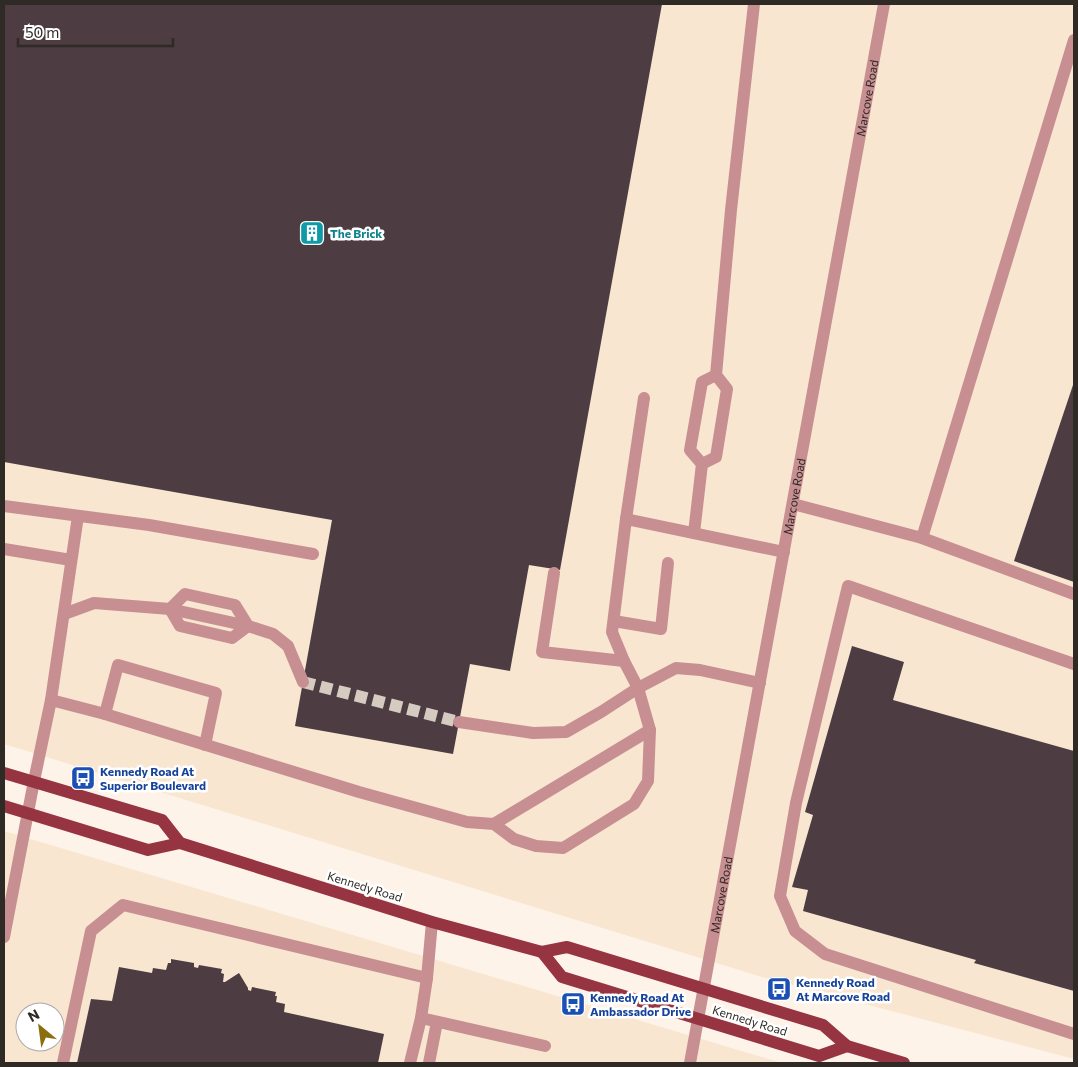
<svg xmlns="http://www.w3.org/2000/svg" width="1078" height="1067" font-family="Commissioner,sans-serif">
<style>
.built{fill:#f8e6d1;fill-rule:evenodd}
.building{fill:#4d3d43}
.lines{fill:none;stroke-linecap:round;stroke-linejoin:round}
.minor-tunnel{stroke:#d5cbc1;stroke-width:12;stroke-dasharray:12 6;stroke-linecap:butt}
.minor{stroke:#c88f92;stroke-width:12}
.major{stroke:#963442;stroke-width:12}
.labels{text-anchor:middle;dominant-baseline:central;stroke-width:5;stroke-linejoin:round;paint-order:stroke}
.street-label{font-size:12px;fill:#2f2a25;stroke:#fff}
.culture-label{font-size:12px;font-weight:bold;fill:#0d838f;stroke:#fff;text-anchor:start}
.transit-label{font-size:12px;font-weight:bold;fill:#164399;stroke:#fff;text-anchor:start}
</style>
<rect width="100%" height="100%" fill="#fef3e8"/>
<g class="built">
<polygon points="4,4 1074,4 1074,1059 762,977 4,744"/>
<path d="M4,831L688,1035L782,1063H4ZM25,1012H55V1042H25Z"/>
</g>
<g class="building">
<polygon points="4,4 662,4 560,570 529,565 510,671 470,664 453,754 295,726 332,520 4,462"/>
<polygon points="1074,382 1074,582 1014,561"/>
<polygon points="852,646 904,662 893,700 1074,751 1074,991 974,963 976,960 803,911 808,890 792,887 813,815 805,812"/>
<polygon points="171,959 194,963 194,967 198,968 199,965 222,969 221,973 224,974 223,982 225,982 239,973 248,988 248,990 251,991 252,987 276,992 275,996 277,996 276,1002 285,1004 284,1012 384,1034 378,1063 77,1063 91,999 112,1001 119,967 152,973 153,968 166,970 168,963 171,963"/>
</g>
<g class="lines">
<polyline class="minor-tunnel" points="303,682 459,722"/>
<g class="minor">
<polyline points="702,464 716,457 727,389 716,375 731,210 754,4"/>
<polyline points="793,504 922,538 1074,594"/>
<polyline points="4,506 149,525 313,554"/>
<polyline points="626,519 644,398"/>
<polyline points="694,533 702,464 690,450 702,382 716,375"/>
<polyline points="922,538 1074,40"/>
<polyline points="4,549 71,560"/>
<polyline points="554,573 542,652 624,661"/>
<polyline points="170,609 185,594 235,605 248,626"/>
<polyline points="170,609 180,626 232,638 248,626"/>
<polyline points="64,614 94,603 170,609 248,626 273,634 288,646 303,682"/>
<polyline points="614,621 661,629 668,563"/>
<polyline points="1074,664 848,586 796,803 780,896 795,931 825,954 1074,1034"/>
<polyline points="51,700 105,714 359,792 467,822 494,824 514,839 536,846 563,848 634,804 648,781 650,730 638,688 624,661 612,632 626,519 784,552"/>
<polyline points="105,714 118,665 216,693 205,745"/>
<polyline points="459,722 533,733 566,732 601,712 638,688 676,668 700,670 760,683"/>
<polyline points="494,824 650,730"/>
<polyline points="4,937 34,781 51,700 78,516"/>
<polyline points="421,1018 545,1046"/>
<polyline points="63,1063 91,931 123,905 427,978"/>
<polyline points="410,1063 421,1018 427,978 432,922"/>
<polyline points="429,1063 437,1022"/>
<path id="s1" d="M690,1063L884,4"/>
</g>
<g class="major">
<polyline points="4,773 162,820 180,843"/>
<polyline points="4,806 148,850 180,843 432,922 542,952 567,947 823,1025 847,1046 904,1063"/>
<polyline points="542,952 562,977 819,1056 847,1046"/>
</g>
</g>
<defs>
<symbol id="building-square" viewBox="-11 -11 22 22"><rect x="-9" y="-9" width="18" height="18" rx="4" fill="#0f9aa8" stroke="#fff"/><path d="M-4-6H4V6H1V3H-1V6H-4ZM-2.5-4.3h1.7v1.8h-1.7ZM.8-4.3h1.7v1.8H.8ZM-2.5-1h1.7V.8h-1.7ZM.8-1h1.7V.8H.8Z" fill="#fff"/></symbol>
<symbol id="bus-square" viewBox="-11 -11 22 22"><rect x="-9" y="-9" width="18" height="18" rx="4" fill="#1a4fb4" stroke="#fff"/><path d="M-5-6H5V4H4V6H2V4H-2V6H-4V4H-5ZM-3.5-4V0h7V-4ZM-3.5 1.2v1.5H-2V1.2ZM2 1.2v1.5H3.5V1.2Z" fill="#fff"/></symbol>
</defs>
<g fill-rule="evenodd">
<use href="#building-square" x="298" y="219" width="28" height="28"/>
<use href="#bus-square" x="69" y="764" width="28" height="28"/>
<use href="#bus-square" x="765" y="975" width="28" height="28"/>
<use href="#bus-square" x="559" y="990" width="28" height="28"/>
</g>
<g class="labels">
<g class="street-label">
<text stroke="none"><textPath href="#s1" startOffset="981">Marcove Road</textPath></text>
<text stroke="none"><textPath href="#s1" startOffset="576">Marcove Road</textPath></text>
<text transform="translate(365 886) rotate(17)">Kennedy Road</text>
<text stroke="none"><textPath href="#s1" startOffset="171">Marcove Road</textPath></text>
<text transform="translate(750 1020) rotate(17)">Kennedy Road</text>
</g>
<g class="culture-label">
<text x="330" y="233">The Brick</text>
</g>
<g class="transit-label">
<text x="100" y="771">Kennedy Road At<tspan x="100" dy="14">Superior Boulevard</tspan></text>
<text x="796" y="982">Kennedy Road<tspan x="796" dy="14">At Marcove Road</tspan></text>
<text x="590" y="997">Kennedy Road At<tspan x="590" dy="14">Ambassador Drive</tspan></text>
</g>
</g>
<rect width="1078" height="1067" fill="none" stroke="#2f2a25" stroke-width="10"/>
<g transform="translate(40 1027) rotate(331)"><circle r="24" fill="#ffffff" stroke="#acaaa8"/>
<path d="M0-4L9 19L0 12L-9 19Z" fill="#8b6e10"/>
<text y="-8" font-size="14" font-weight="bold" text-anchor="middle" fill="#2f2a25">N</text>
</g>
<path d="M18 38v8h155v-8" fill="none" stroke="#2f2a25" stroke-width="2.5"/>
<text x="25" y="38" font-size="15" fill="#2f2a25" stroke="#ffffff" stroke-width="4" paint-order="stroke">50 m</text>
</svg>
